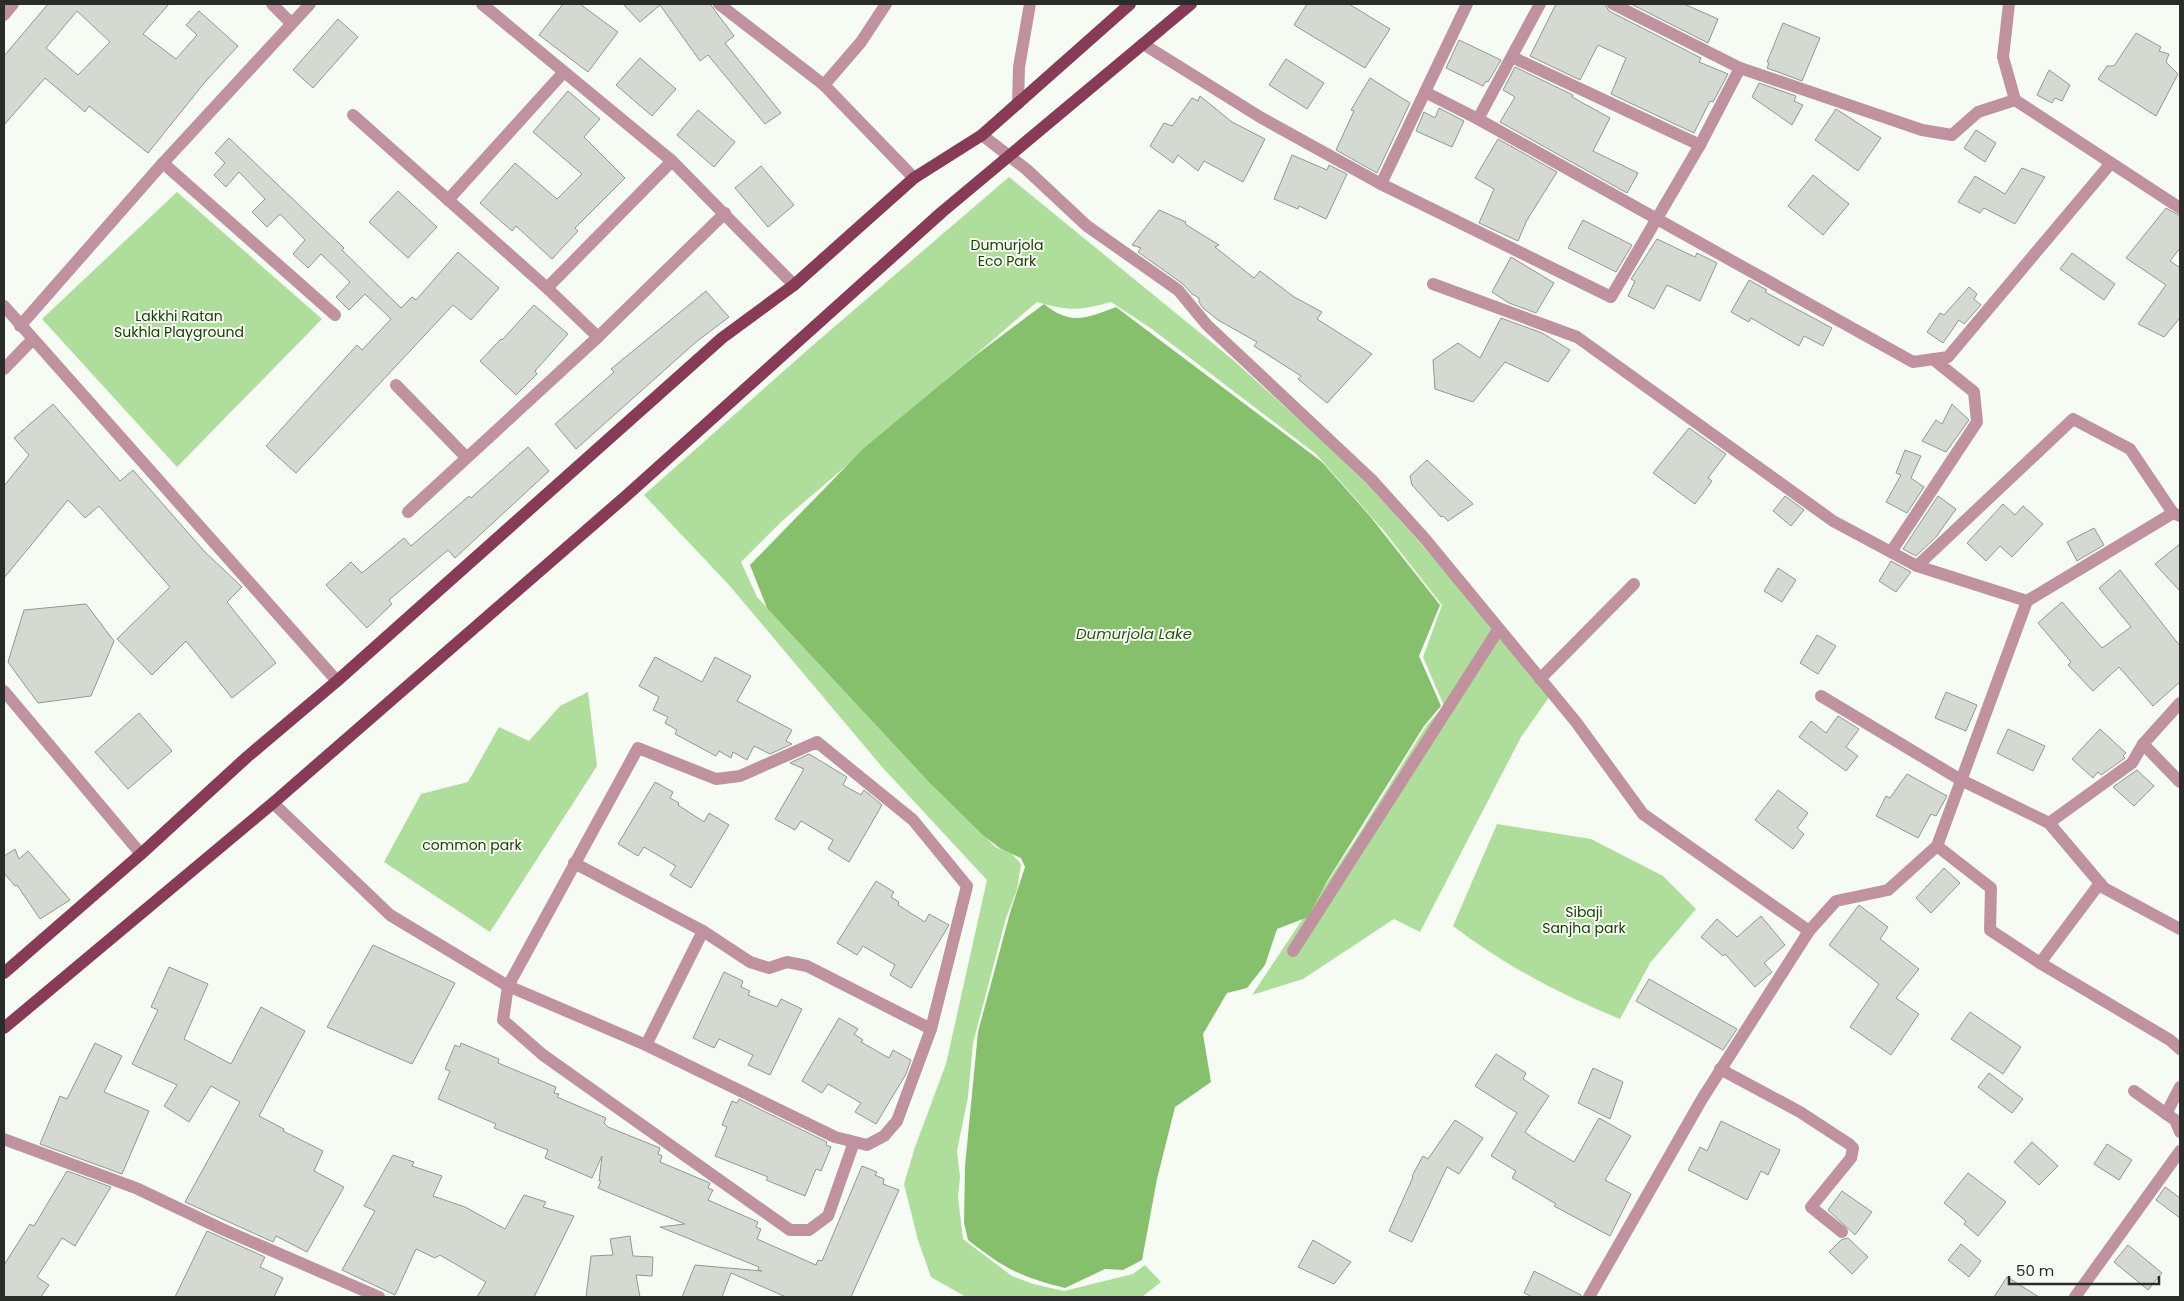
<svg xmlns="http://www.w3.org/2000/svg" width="2184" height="1301" font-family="Poppins,sans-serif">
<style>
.green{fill:#afdd9c}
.water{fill:#86c06c}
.building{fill:#d4dad2;stroke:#939891;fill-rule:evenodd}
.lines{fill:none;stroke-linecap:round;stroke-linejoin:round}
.minor{stroke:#c092a0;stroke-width:12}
.major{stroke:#883b57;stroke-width:12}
.labels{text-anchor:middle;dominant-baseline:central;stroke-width:4;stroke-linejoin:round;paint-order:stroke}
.park-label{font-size:14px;fill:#1a4003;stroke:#f6fcf4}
.water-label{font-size:15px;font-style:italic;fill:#2c5118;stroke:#f6fcf4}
</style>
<rect width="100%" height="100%" fill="#f6fcf4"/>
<g class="green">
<path d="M1009,177L1232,359L1361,476L1552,693L1521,737L1420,932L1394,919L1303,979L1252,995L1354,842L1427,725L1444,706L1423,657L1442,605L1384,531L1316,454L1152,329L1111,302C1079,311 1068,311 1037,302L782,521L741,562L757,597L995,847L1012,854L1021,864L1017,890L1006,918L973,1043L968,1097L957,1151L960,1177L958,1197L963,1239L1012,1276L1033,1284L1064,1291L1133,1274L1145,1265L1161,1282L1142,1297H966L931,1277L918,1240L904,1184L915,1147L946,1064L987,880L883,768L729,585L644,495L812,346Z"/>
<polygon points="177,192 322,319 177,467 42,319"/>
<polygon points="588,692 597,766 490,932 384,862 421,794 468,782 499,727 529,741 560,706"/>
<path d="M1497,824L1591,839L1663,876L1696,909L1650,963L1620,1019C1561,995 1504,965 1453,926Z"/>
</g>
<path class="water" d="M1044,304C1071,326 1087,318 1116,307L1322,462L1369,515L1440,605L1419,656L1441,706L1424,726L1326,883L1308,917L1277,929L1265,965L1247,988L1227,993L1203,1034L1211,1082L1175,1107L1157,1179L1142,1260L1123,1270L1105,1269L1065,1288C1020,1277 1004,1268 968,1240L964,1223L965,1166L978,1032L1010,913L1025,867L1021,858L1001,849L984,836L930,783L767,608L750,565L864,448L976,355Z"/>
<g class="building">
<path d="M48,4H169L143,34L176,59L197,35L186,25L199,11L238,46L205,82L148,153L89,106L85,112L45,78L4,125V56ZM77,11L110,42L78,75L46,48Z"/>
<polygon points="563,4 580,4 618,32 588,72 539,35"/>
<polygon points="623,4 710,4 734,36 725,43 781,113 765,124 708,55 700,61 660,5 640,22"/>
<polygon points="1307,4 1349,4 1390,29 1365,68 1294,25"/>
<polygon points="1556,4 1605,4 1609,11 1701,58 1699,62 1728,74 1713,102 1710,101 1694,133 1611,94 1626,58 1598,45 1580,80 1530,56"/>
<polygon points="1631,4 1684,4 1718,19 1708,43"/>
<polygon points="338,19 358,37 313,88 293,70"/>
<polygon points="1783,23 1820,38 1802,81 1767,68 1769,63 1767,62"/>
<polygon points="2136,33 2161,47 2159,51 2169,54 2166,62 2178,74 2156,116 2098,79 2107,66 2114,66"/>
<polygon points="1459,40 1501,60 1488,82 1486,81 1483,86 1446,68"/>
<polygon points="640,58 676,89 652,116 616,85"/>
<polygon points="1286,59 1324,83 1307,109 1269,85"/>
<polygon points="1515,67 1573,95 1572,97 1610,118 1593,151 1638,173 1627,193 1500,122 1515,97 1503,90"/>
<polygon points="2049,70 2070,85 2062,101 2055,98 2052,103 2037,95"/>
<polygon points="1370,78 1410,103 1377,173 1336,150 1354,111 1351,110"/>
<polygon points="1759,83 1796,96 1794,101 1803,105 1792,125 1752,97"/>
<polygon points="568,91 600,119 584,137 625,178 575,228 578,231 552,259 516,226 512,231 480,203 515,163 557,199 582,174 533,132"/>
<polygon points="1200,96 1232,122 1265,139 1243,182 1204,161 1198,171 1178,155 1173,163 1150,146 1164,123 1172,126 1192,98 1198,101"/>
<polygon points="1439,108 1464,121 1452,147 1416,131 1424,112 1435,118"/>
<polygon points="1836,109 1881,138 1858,171 1815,140"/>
<polygon points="698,110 735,142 714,167 677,135"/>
<polygon points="1976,130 1996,143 1985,162 1964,148"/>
<polygon points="229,138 344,248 342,250 401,308 412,297 416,300 458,252 499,288 471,320 453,305 296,473 266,446 357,345 362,350 391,319 365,294 349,310 336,297 350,282 321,254 308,268 293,254 305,240 280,214 267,227 252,212 265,199 239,172 226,187 214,175 225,163 215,153"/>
<polygon points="1498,139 1557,172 1527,220 1518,241 1479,223 1494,189 1475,178"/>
<polygon points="1292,155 1327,170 1329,165 1347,174 1326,219 1299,206 1298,209 1274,199"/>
<polygon points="761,166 794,205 768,227 735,188"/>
<polygon points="2022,168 2045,177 2015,224 1984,208 1980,213 1958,202 1975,176 2005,194"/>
<polygon points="1813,175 1849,204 1823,235 1788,206"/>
<polygon points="398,191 437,227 408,258 369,222"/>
<polygon points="2166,208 2180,216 2180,248 2170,261 2179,267 2180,265 2180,318 2164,337 2138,324 2166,285 2126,258"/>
<polygon points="1159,210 1186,222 1185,224 1219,245 1215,247 1254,278 1260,271 1294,297 1322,312 1317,319 1372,354 1327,403 1298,379 1301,376 1254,346 1257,342 1218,320 1203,308 1199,302 1199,298 1192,294 1183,284 1138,252 1141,248 1132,245"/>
<polygon points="1583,220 1632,245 1616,272 1568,248"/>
<polygon points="1657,239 1695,257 1697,253 1717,263 1700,301 1667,285 1654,309 1628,296 1635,281 1631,279"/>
<polygon points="2072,253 2115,284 2104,300 2060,269"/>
<polygon points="1511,257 1554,283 1536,313 1509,303 1492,292"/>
<polygon points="1749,280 1767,290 1765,292 1832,328 1823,346 1804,336 1799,346 1751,318 1749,322 1731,312"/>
<polygon points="1969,287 1977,294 1974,299 1981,305 1964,324 1959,320 1943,343 1927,332 1940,313 1944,315"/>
<polygon points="706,291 729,317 696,342 576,449 555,424 614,372 611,369"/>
<polygon points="534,305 568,334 535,371 537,374 516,395 480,361 501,339 502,340"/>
<polygon points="1501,318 1542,333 1570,350 1548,382 1505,362 1473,402 1435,389 1433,360 1458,343 1480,358"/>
<polygon points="53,404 120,481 133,470 205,552 242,587 227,602 276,663 232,698 186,641 152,675 117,639 170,587 99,506 85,518 68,500 4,578 4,486 29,455 14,438"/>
<polygon points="1952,404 1969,420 1946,452 1922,441 1936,420 1942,424"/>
<polygon points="1689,428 1726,454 1708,478 1712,481 1695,504 1653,473"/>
<polygon points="528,447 549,471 455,558 448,550 389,600 392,604 367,628 326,585 351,562 362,573 404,538 411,546 469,496 471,498"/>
<polygon points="1905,450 1921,456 1911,478 1924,487 1907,513 1886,502 1901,475 1896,473"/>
<polygon points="1427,460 1473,504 1448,521 1443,516 1441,517 1412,485 1410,476"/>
<polygon points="1785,496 1804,510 1791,526 1773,511"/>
<polygon points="1938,496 1956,509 1936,537 1916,556 1903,549"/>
<polygon points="2003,504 2015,515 2023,506 2043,524 2012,557 2000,546 1986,561 1967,543"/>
<polygon points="2094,528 2104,545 2077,561 2067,542"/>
<polygon points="2180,544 2180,591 2155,564"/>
<polygon points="1891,561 1911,572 1896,592 1879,581"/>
<polygon points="1778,568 1796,580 1782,602 1764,591"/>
<polygon points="2120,570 2180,646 2180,682 2153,706 2119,667 2093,691 2068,665 2071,662 2038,623 2062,602 2102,648 2131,627 2099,588"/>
<polygon points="86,604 114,641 91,696 38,703 8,662 24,610"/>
<polygon points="1817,635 1836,646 1818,674 1800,663"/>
<polygon points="655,657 702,682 715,657 751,676 737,701 792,730 786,741 792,744 770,754 754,746 747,760 733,752 731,758 719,751 716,756 675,734 677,730 665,723 668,717 653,710 659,697 639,686"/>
<polygon points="1946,692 1977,705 1966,731 1935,718"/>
<polygon points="139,713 172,751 128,789 95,752"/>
<polygon points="1838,716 1859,729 1846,747 1858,756 1846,771 1799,737 1811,721 1826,733"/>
<polygon points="2008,729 2045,746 2033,771 1997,753"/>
<polygon points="2100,729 2126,753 2123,756 2125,758 2101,775 2098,772 2093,778 2072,759"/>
<polygon points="809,754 847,777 843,785 861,795 864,790 882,805 849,862 828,849 833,840 801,821 795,830 775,819 804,769 790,763"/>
<polygon points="2137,770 2154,786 2134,806 2113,787"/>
<polygon points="1907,774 1947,796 1936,816 1931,814 1918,838 1876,816 1886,796 1890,798"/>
<polygon points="655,782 673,792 670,798 679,803 678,805 704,822 709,813 729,825 691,888 670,875 676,866 644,847 638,856 618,844"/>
<polygon points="1778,790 1808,813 1797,828 1804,834 1793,849 1755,820"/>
<polygon points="15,849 19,859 28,851 70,900 40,919 17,885 15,886 4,873 4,856"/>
<polygon points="1944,868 1960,883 1931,913 1916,898"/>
<polygon points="876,881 894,892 891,897 899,902 898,905 925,922 929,914 949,925 911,988 890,975 895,965 863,946 857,955 837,943"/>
<polygon points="1859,905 1888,927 1880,939 1919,969 1896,998 1919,1014 1891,1055 1850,1027 1879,984 1829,945"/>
<polygon points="1761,916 1785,945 1764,963 1772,972 1755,987 1725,954 1723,956 1701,937 1717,919 1737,937"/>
<polygon points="373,945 455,983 412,1064 327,1027"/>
<polygon points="169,967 208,984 184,1039 231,1064 261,1007 305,1031 259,1116 284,1129 283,1131 323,1151 314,1171 344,1187 307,1252 276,1236 273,1242 185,1202 240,1102 211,1086 189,1122 164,1106 177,1085 132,1064 158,1010 151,1007"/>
<polygon points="724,972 743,981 741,987 750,991 748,995 777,1007 781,999 802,1009 770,1075 748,1065 753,1055 719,1039 714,1048 693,1038"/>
<polygon points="1649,979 1737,1029 1723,1050 1636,1001"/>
<polygon points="1970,1012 2021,1047 2003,1074 1951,1039"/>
<polygon points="839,1018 858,1029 854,1034 863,1040 861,1042 889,1058 893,1050 911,1060 906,1074 876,1124 855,1112 861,1103 828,1084 822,1093 802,1081"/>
<polygon points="95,1043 122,1056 104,1092 149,1111 122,1174 40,1144 60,1096 67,1099"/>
<polygon points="461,1043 499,1059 498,1063 556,1087 554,1093 559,1094 557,1097 606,1118 604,1123 608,1127 660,1148 658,1154 662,1156 660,1162 710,1183 708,1188 713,1190 708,1200 758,1222 756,1227 761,1229 757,1239 816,1265 818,1260 822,1261 862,1166 877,1172 875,1175 884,1179 883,1184 899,1190 851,1297 786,1297 731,1273 722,1297 682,1297 695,1265 762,1271 758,1270 759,1267 660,1227 685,1224 598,1188 601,1181 599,1181 602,1156 592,1178 545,1158 548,1150 494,1128 496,1124 438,1099 450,1071 445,1069 455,1045 460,1047"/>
<polygon points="1496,1054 1526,1073 1523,1079 1549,1096 1525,1132 1533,1138 1574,1162 1599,1118 1631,1136 1605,1180 1631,1194 1610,1236 1554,1206 1556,1204 1512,1178 1516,1171 1491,1156 1517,1113 1475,1086"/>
<polygon points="1593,1068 1623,1082 1610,1119 1578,1103"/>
<polygon points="1989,1073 2023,1099 2012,1113 1978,1087"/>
<polygon points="739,1099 827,1142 826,1145 831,1147 821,1171 816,1169 805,1196 766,1180 768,1177 715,1156 727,1127 722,1125 732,1101 737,1103"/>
<polygon points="1455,1120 1483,1138 1459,1174 1447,1167 1412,1242 1389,1231 1413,1177 1412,1176 1423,1156 1428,1159"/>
<polygon points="1721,1121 1780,1150 1768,1175 1761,1171 1747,1200 1688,1170 1700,1147 1707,1151"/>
<polygon points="2032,1142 2058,1166 2039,1185 2014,1162"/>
<polygon points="2107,1144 2132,1160 2119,1180 2094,1164"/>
<polygon points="393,1155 414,1162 412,1166 442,1176 433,1196 465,1207 505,1229 524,1195 546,1202 543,1207 574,1216 534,1297 477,1297 486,1282 440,1255 435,1258 416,1249 395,1295 342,1270 375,1211 364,1206"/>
<polygon points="67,1171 111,1187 75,1246 62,1238 37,1277 49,1285 41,1297 4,1297 4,1265 30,1224 34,1226"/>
<polygon points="1968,1173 2006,1202 1978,1236 1964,1224 1966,1221 1944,1203"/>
<polygon points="2165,1187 2180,1198 2180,1218 2156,1200"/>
<polygon points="1842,1191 1872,1212 1855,1235 1828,1210"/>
<polygon points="207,1231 265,1257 260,1267 283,1278 274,1297 175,1297"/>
<polygon points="630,1236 633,1256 653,1257 652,1276 636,1275 640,1297 586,1297 591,1256 613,1255 610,1239"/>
<polygon points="1848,1238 1868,1257 1852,1274 1829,1252 1841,1240"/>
<polygon points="1313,1240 1351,1262 1334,1284 1298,1267"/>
<polygon points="1961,1244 1981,1261 1969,1277 1948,1260"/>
<polygon points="2128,1245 2162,1273 2148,1290 2114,1262"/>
<polygon points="1534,1271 1581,1295 1581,1297 1532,1297 1524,1293"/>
<polygon points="2007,1277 2039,1297 1994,1297"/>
</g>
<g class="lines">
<g class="minor">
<polyline points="272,4 291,23"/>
<polyline points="482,4 672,161 794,285"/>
<polyline points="719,4 824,85 914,178"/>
<polyline points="1613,4 1740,68 1922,130 1952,135 1978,112 2015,100"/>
<polyline points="2009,4 2003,57 2015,100 2180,208"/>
<polyline points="4,15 13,4"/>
<polyline points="1143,44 1260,117 1381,184 1611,297 1700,145 1740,68"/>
<polyline points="1512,57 1700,145"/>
<polyline points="824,85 861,42 886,4"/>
<polyline points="1425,92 1478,119 1913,362 1948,357 2111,163"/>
<polyline points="1018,104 1019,67 1030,4"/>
<polyline points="353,115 547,288 598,337"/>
<polyline points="1478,119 1540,4"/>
<polyline points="982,135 1026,169 1087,226 1178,290 1207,325 1371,479 1426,540 1576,722 1643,814 1809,931"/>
<polyline points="163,163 335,315"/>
<polyline points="1381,184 1467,4"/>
<polyline points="448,200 563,73"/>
<polyline points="1433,284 1577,337 1833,521 1917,566 2027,601"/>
<polyline points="547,288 672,161"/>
<polyline points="4,306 337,681"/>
<polyline points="20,326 163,163 310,4"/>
<polyline points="4,369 33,339"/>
<polyline points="396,385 466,457"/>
<polyline points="408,512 598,337 725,213"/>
<polyline points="1891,552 1977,422 1974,392 1933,359"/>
<polyline points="1917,566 2073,419 2130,449 2173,513"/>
<polyline points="1540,679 1634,584"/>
<polyline points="4,691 141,854"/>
<polyline points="1821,696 1961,780 2049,823 2104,888 2180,929"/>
<polyline points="2143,744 2180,782"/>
<polyline points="273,803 390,915 508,986 646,1045 835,1137 867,1145 884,1136 897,1121 931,1029 967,886 913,820 817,742 740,776 716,779 638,748 508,986 503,1020 543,1055 790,1230 809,1230 828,1216 854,1142"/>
<polyline points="2049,823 2132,763 2143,744 2180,703"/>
<polyline points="1937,846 1991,888 1990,930 2040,963 2170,1040 2180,1049"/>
<polyline points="574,863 703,931 750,962 769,968 787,962 807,966 931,1029"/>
<polyline points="1293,951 1498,630"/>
<polyline points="2040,963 2100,883"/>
<polyline points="646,1045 703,931"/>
<polyline points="1720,1069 1800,1112 1849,1144 1853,1148 1851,1158 1811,1207 1842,1232"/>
<polyline points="2134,1091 2175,1120 2180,1132"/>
<polyline points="2166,1114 2180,1087"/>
<polyline points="4,1139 136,1188 222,1229 379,1297"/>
<polyline points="1589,1297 1702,1099 1809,931 1836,901 1888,890 1937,846 2027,601 2173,513 2180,516"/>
<polyline points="2075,1297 2180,1151"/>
</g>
<g class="major">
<polyline points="4,973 141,854 247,757 337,681 722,338 794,285 914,178 982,135 1130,4"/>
<polyline points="4,1028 273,803 626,496 942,212 1191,4"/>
</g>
</g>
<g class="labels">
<g class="park-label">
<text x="1007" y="245">Dumurjola<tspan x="1007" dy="16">Eco Park</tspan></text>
<text x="179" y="316">Lakkhi Ratan<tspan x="179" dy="16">Sukhla Playground</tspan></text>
<text x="472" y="845">common park</text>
<text x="1584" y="912">Sibaji<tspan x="1584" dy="16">Sanjha park</tspan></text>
</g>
<g class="water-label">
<text x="1134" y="633">Dumurjola Lake</text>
</g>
</g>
<rect width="2184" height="1301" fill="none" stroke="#2a2c29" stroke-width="10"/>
<path d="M2009 1276v8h150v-8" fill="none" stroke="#2a2c29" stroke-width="2.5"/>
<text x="2016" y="1276" font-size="15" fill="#2a2c29" stroke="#f6fcf4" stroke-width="4" paint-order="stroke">50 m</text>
</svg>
